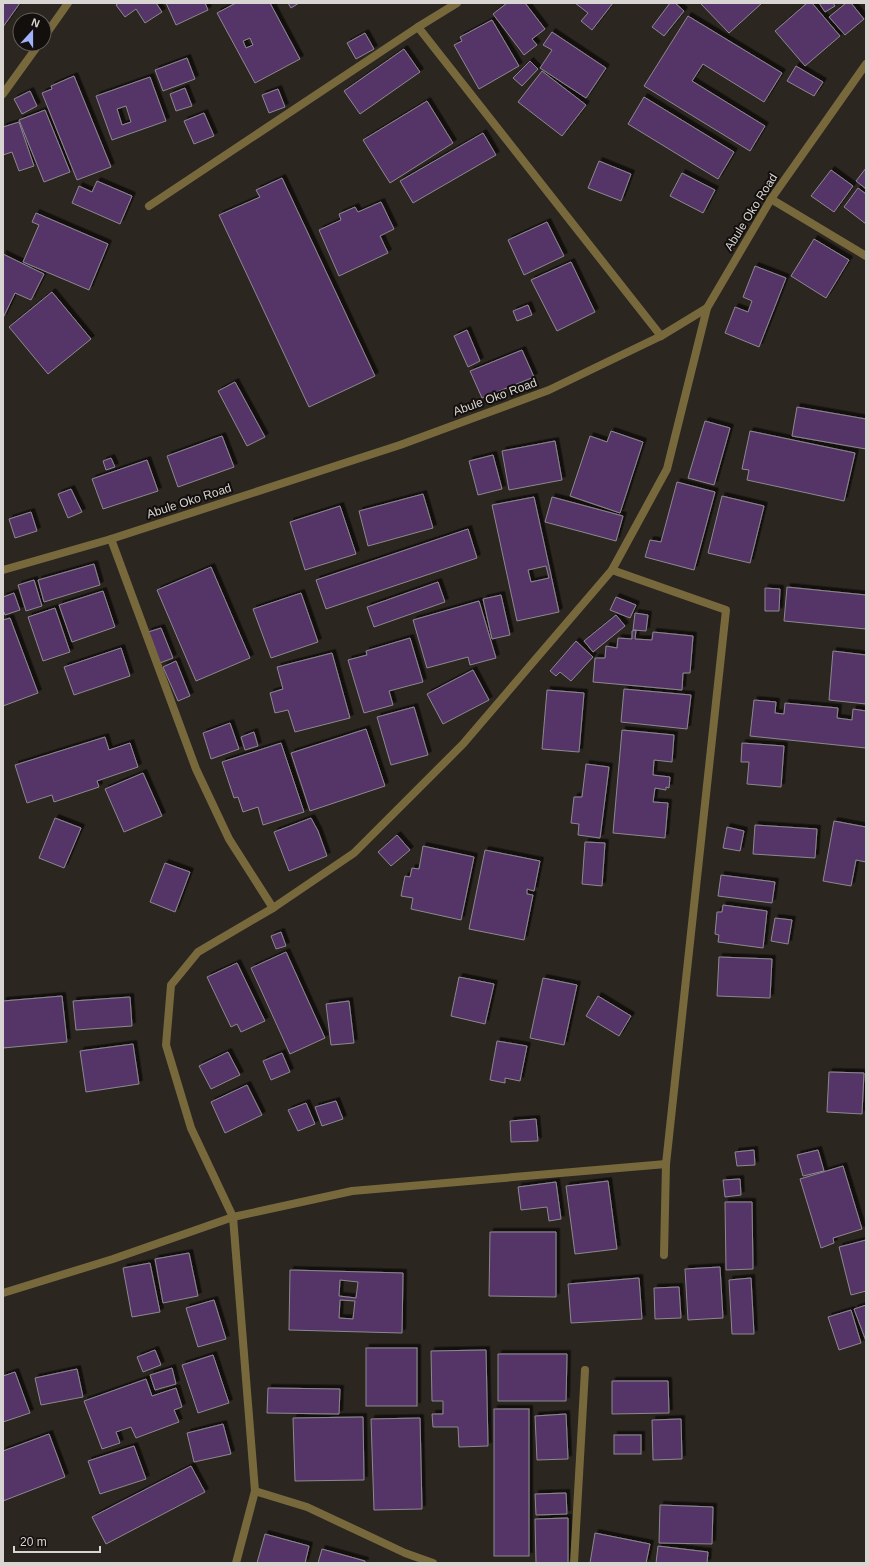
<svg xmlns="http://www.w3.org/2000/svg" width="869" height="1566" font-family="Arial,sans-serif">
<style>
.building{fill:#553667;stroke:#8c888f;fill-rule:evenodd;filter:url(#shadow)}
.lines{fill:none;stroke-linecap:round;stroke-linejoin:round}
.street{stroke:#78693c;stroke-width:8}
.labels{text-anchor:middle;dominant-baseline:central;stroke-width:4;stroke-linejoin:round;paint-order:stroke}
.street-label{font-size:12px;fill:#d9d5d2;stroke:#120f0d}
</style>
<defs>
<filter id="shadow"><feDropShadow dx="3.5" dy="-3.5" stdDeviation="0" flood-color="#0009"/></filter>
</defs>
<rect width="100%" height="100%" fill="#2c2621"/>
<g class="building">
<polygon points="3,3 20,3 3,27"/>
<polygon points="119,3 156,3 162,12 145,23 136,9 125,17 116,5"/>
<polygon points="166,3 205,3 208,10 176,25"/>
<path d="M236,3H270L300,59L255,83L217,13ZM250,38L253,45L246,48L243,41Z"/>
<polygon points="288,3 299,3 291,8"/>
<polygon points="507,3 525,3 545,29 532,39 537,45 524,55 493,14"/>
<polygon points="575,3 613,3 592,30 581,21 588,13"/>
<polygon points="670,3 675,3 684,11 664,36 652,27"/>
<polygon points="702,3 762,3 729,33 701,4"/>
<polygon points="807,3 812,3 840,36 805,66 775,31"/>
<polygon points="819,3 833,3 835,6 825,12"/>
<polygon points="846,3 851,3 864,19 845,35 829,17"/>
<polygon points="688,16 782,73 764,102 703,64 692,81 765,126 750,151 644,86"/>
<polygon points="492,20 519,66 479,89 454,45 462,41 460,37"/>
<polygon points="552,32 606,68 586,98 540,68 552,50 543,45"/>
<polygon points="365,33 374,49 356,59 347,43"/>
<polygon points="404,49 420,72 360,114 344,91"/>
<polygon points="187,58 195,79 163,91 155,70"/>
<polygon points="530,61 538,69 522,86 513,78"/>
<polygon points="796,66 823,82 814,96 787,81"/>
<polygon points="542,71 586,105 562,136 518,102"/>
<polygon points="74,76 111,167 77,180 42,93 52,89 51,86"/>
<path d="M150,77L166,121L112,140L96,96ZM126,106L131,122L122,125L117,109Z"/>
<polygon points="185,88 192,106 176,111 170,94"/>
<polygon points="278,89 285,107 269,113 262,95"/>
<polygon points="30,91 37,106 22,114 14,99"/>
<polygon points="644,97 734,152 718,179 628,124"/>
<polygon points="427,101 453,143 390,183 363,140"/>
<polygon points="45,110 70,172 44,182 19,120"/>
<polygon points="204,113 214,136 194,144 184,121"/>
<polygon points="19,122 34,166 19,171 12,152 3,155 3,127"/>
<polygon points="483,133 496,155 413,203 400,181"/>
<polygon points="599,161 631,174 621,201 588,188"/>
<polygon points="866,168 866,189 856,181"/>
<polygon points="831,170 853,186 834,212 811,196"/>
<polygon points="682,173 715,190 703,213 670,196"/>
<polygon points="282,178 375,376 309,407 219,215 260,197 256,190"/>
<polygon points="97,181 132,196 120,224 72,203 79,186 92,192"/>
<polygon points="858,188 866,194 866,224 844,207"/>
<polygon points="381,202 394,229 380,236 388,253 339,276 319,230 341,220 339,214 355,207 358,212"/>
<polygon points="36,213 108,244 89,290 23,262 39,225 32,222"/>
<polygon points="547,222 564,256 524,275 508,240"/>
<polygon points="814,239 849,260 826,298 791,276"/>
<polygon points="3,254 44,274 31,300 15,293 3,318"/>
<polygon points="571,262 595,312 557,331 531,280"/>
<polygon points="755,266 786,278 759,347 725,333 735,307 748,312 752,301 743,297"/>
<polygon points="52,292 91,339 48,374 9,327"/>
<polygon points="528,305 532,315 517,321 513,311"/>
<polygon points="467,330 480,361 468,367 454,336"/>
<polygon points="522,350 534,377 482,398 470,371"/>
<polygon points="235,382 265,437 247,446 218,391"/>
<polygon points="797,407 866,419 866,449 792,436"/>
<polygon points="705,421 730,428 714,485 688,478"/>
<polygon points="611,431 643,442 620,513 570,496 590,436 607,442"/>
<polygon points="750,431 855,453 844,501 747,480 749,470 742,469"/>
<polygon points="222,436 234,467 178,487 167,456"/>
<polygon points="555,441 562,480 509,490 502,451"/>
<polygon points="493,455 502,489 478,495 469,461"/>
<polygon points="111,458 115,467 106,470 103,461"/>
<polygon points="147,460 158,491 103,509 92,479"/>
<polygon points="677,482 715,492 694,570 645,557 650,540 661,542"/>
<polygon points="71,489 82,512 68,518 58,494"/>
<polygon points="423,494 433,528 368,546 359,511"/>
<polygon points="722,496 764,506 750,563 708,553"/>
<path d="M534,497L559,612L517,621L492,505ZM546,566L549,578L531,582L528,570Z"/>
<polygon points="552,497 623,516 616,541 545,522"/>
<polygon points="340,506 356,554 305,570 290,522"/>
<polygon points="31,512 37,531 15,538 9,519"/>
<polygon points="468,529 477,558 326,609 316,580"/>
<polygon points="94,564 100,585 44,602 38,580"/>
<polygon points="211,567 250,658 196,681 157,590"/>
<polygon points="34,580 42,606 26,611 18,585"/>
<polygon points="438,582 445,602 374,627 367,607"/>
<polygon points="787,587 866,595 866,629 784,621"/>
<polygon points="765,588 780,589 779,611 765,611"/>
<polygon points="103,591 115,627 72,642 59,605"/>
<polygon points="14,593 20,610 5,615 3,610 3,597"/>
<polygon points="301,593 318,642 271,658 253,609"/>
<polygon points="501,595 510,635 492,639 483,599"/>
<polygon points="616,597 636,605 630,618 610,610"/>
<polygon points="479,601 496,658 470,665 468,657 427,668 413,620"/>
<polygon points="55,608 70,652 43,661 28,617"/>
<polygon points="635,613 648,615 646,631 633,630"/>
<polygon points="616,615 625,626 593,652 584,641"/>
<polygon points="10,618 38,693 3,706 3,620"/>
<polygon points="161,628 173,658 160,663 148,632"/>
<polygon points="636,630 635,639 652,640 653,632 693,636 690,673 683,673 682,690 593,682 595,658 605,658 606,646 617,648 618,638 632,639 632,631"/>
<polygon points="410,638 423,682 389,691 393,705 364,713 348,660 367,655 366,651"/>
<polygon points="576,641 593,657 571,681 560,672 556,676 550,671"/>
<polygon points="121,648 130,676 74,695 64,667"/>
<polygon points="833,651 866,655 866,704 829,700"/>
<polygon points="332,653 350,718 295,732 288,710 275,713 270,693 283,689 277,667"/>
<polygon points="176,661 190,696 178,701 163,667"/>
<polygon points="473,670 489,700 443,724 427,694"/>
<polygon points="624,689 691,695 687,729 621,722"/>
<polygon points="547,690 584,693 579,752 542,749"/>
<polygon points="754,700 776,702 775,713 784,714 785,703 838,708 837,718 852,720 853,709 866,711 866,748 750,736"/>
<polygon points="414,707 428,755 391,765 377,717"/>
<polygon points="230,723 239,749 211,759 203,733"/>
<polygon points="366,729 385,786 310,811 291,753"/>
<polygon points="622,730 674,735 672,762 654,760 653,775 670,777 669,788 666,787 666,790 655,788 653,802 668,803 665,838 613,833"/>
<polygon points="254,732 258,746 245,750 241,737"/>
<polygon points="105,737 109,750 130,743 138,767 97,781 99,787 54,802 52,795 27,803 15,765"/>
<polygon points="281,743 304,812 263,825 258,807 243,812 238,797 234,798 222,762"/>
<polygon points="742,743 784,746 781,787 747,784 749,762 741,762"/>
<polygon points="586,764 609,767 600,838 578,835 579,824 571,823 574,797 582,797"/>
<polygon points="143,773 162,816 124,832 105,789"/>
<polygon points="55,818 81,828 64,868 39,858"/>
<polygon points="311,818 318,831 327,856 289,871 274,832"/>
<polygon points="834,821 866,827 866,862 856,860 851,886 823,881"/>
<polygon points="755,825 817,829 815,858 753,854"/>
<polygon points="727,827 744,831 740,851 723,848"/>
<polygon points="397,835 410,850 391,866 378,852"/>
<polygon points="585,842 605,843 602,886 582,884"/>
<polygon points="423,846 474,857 461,920 411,909 413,898 401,896 405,876 410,877 412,868 419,869"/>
<polygon points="485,850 540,861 534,891 527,889 527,894 533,895 524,940 469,929"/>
<polygon points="165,863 190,872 175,912 150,902"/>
<polygon points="721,875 775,882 772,903 718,896"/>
<polygon points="723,905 767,911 763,948 718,942 719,935 715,934 717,912 722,912"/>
<polygon points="775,918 792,920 788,944 771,941"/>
<polygon points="281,932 286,946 276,949 271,936"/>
<polygon points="286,952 325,1038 290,1054 251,968"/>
<polygon points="719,957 772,959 770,998 717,996"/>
<polygon points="237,963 265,1021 241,1032 237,1024 231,1027 207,977"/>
<polygon points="459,977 494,984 485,1024 451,1016"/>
<polygon points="543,978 577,985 564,1045 530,1038"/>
<polygon points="62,996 67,1042 3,1048 3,1001"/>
<polygon points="598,996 631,1016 619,1036 586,1016"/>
<polygon points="130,997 132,1026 76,1030 73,1001"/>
<polygon points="349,1001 354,1043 331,1045 326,1004"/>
<polygon points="497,1041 527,1046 520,1081 505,1078 505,1083 490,1080"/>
<polygon points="133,1044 139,1084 86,1092 80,1051"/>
<polygon points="228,1052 240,1075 211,1089 199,1066"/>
<polygon points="282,1053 290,1072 271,1080 263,1061"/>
<polygon points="829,1072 864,1073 862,1114 827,1112"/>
<polygon points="247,1085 262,1115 225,1133 211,1102"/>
<polygon points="336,1101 343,1119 322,1126 315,1107"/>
<polygon points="306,1103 315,1124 298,1131 288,1110"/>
<polygon points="536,1119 538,1141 511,1142 510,1121"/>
<polygon points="754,1150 755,1165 737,1166 735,1152"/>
<polygon points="818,1150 824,1171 803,1176 797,1155"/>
<polygon points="843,1166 862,1229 833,1238 834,1243 821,1248 800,1179"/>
<polygon points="740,1179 741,1195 725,1197 723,1180"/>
<polygon points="608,1181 617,1249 575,1254 566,1186"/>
<polygon points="556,1182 561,1219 549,1221 547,1207 521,1210 518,1187"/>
<polygon points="725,1202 752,1202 753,1269 726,1270"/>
<polygon points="490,1232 556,1232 556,1297 489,1296"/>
<polygon points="866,1240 866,1291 851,1295 839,1247"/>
<polygon points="189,1253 198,1296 163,1303 155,1259"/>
<polygon points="150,1263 160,1312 132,1317 123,1268"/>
<polygon points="720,1267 723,1318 688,1320 685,1269"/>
<path d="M290,1270L403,1273L402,1333L289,1330ZM340,1280L358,1282L356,1298L339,1296ZM340,1300L355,1301L353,1319L339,1318Z"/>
<polygon points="639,1278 642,1319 571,1323 568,1284"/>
<polygon points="751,1278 754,1334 732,1334 729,1280"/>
<polygon points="679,1287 681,1318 655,1319 654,1288"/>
<polygon points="214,1300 226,1339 198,1347 186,1308"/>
<polygon points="866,1305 866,1341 854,1309"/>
<polygon points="851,1310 861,1343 839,1350 828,1317"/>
<rect x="366" y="1348" width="51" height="58"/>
<polygon points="155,1350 161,1365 143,1372 137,1357"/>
<polygon points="486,1350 488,1446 459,1447 458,1427 433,1427 432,1414 443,1414 443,1401 432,1401 431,1351"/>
<polygon points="498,1354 567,1354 566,1401 498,1401"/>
<polygon points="213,1355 229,1403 198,1413 182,1365"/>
<polygon points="172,1368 176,1384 155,1390 150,1375"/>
<polygon points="77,1369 83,1397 41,1405 35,1378"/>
<polygon points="15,1372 30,1413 3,1422 3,1376"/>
<polygon points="146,1379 152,1396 176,1388 182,1407 174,1410 179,1422 136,1438 131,1427 116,1432 120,1443 102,1449 84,1401"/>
<polygon points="612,1381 668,1381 669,1413 612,1414"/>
<polygon points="268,1388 340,1389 339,1414 267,1413"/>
<rect x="494" y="1409" width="35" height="147"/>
<polygon points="566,1414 568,1459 537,1460 535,1416"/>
<polygon points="363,1417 364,1480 295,1481 293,1418"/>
<polygon points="420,1418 422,1509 374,1510 371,1419"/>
<polygon points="681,1419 682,1459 653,1460 652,1420"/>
<polygon points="223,1424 231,1454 194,1462 187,1433"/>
<polygon points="49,1434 65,1477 3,1501 3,1451"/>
<rect x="614" y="1435" width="27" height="19"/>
<polygon points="134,1446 146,1479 100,1494 88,1461"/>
<polygon points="191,1466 205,1492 106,1544 92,1517"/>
<polygon points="566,1493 567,1514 536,1515 535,1494"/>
<polygon points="660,1505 713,1507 712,1544 659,1543"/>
<polygon points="568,1518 568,1563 536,1563 535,1519"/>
<polygon points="595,1533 650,1544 646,1563 590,1563"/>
<polygon points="265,1534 309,1546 305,1563 257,1563"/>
<polygon points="658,1546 708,1552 707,1563 656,1563"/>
<polygon points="322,1549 365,1561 365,1563 318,1563"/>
</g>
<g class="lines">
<g class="street">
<polyline points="418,27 457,3"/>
<polyline points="44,37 68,3"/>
<polyline points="3,94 39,44"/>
<polyline points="771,199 866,256"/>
<polyline points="149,206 418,27 661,336"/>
<polyline points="111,539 196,769 229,839 273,908"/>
<polyline points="3,570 111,539 400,445 549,390 661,336 707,308 771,199 866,64"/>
<polyline points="612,570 726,610 666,1164 664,1255"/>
<polyline points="3,1293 113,1259 233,1217 352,1191 666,1164"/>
<polyline points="255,1491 307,1507 405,1553 433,1563"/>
<polyline points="236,1563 255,1491 233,1217 191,1128 166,1045 171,985 198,952 273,908 354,853 463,744 612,570 667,469 707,308"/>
<polyline points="574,1563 585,1370"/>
</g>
</g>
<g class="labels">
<g class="street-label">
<text transform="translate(751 212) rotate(-58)">Abule Oko Road</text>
<text transform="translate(495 397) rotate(-20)">Abule Oko Road</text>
<text transform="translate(189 501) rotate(-18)">Abule Oko Road</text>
</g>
</g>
<rect width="869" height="1566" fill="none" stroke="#d9d5d2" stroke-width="8"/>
<g transform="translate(32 32) rotate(21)"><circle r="19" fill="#120f0d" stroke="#625e5c"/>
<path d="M0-3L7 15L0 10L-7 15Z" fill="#a1b3fd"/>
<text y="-6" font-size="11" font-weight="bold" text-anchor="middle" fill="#d9d5d2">N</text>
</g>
<path d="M14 1546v6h86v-6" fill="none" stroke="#d9d5d2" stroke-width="2"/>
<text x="20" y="1546" font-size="12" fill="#d9d5d2" stroke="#120f0d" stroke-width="3" paint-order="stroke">20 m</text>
</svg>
